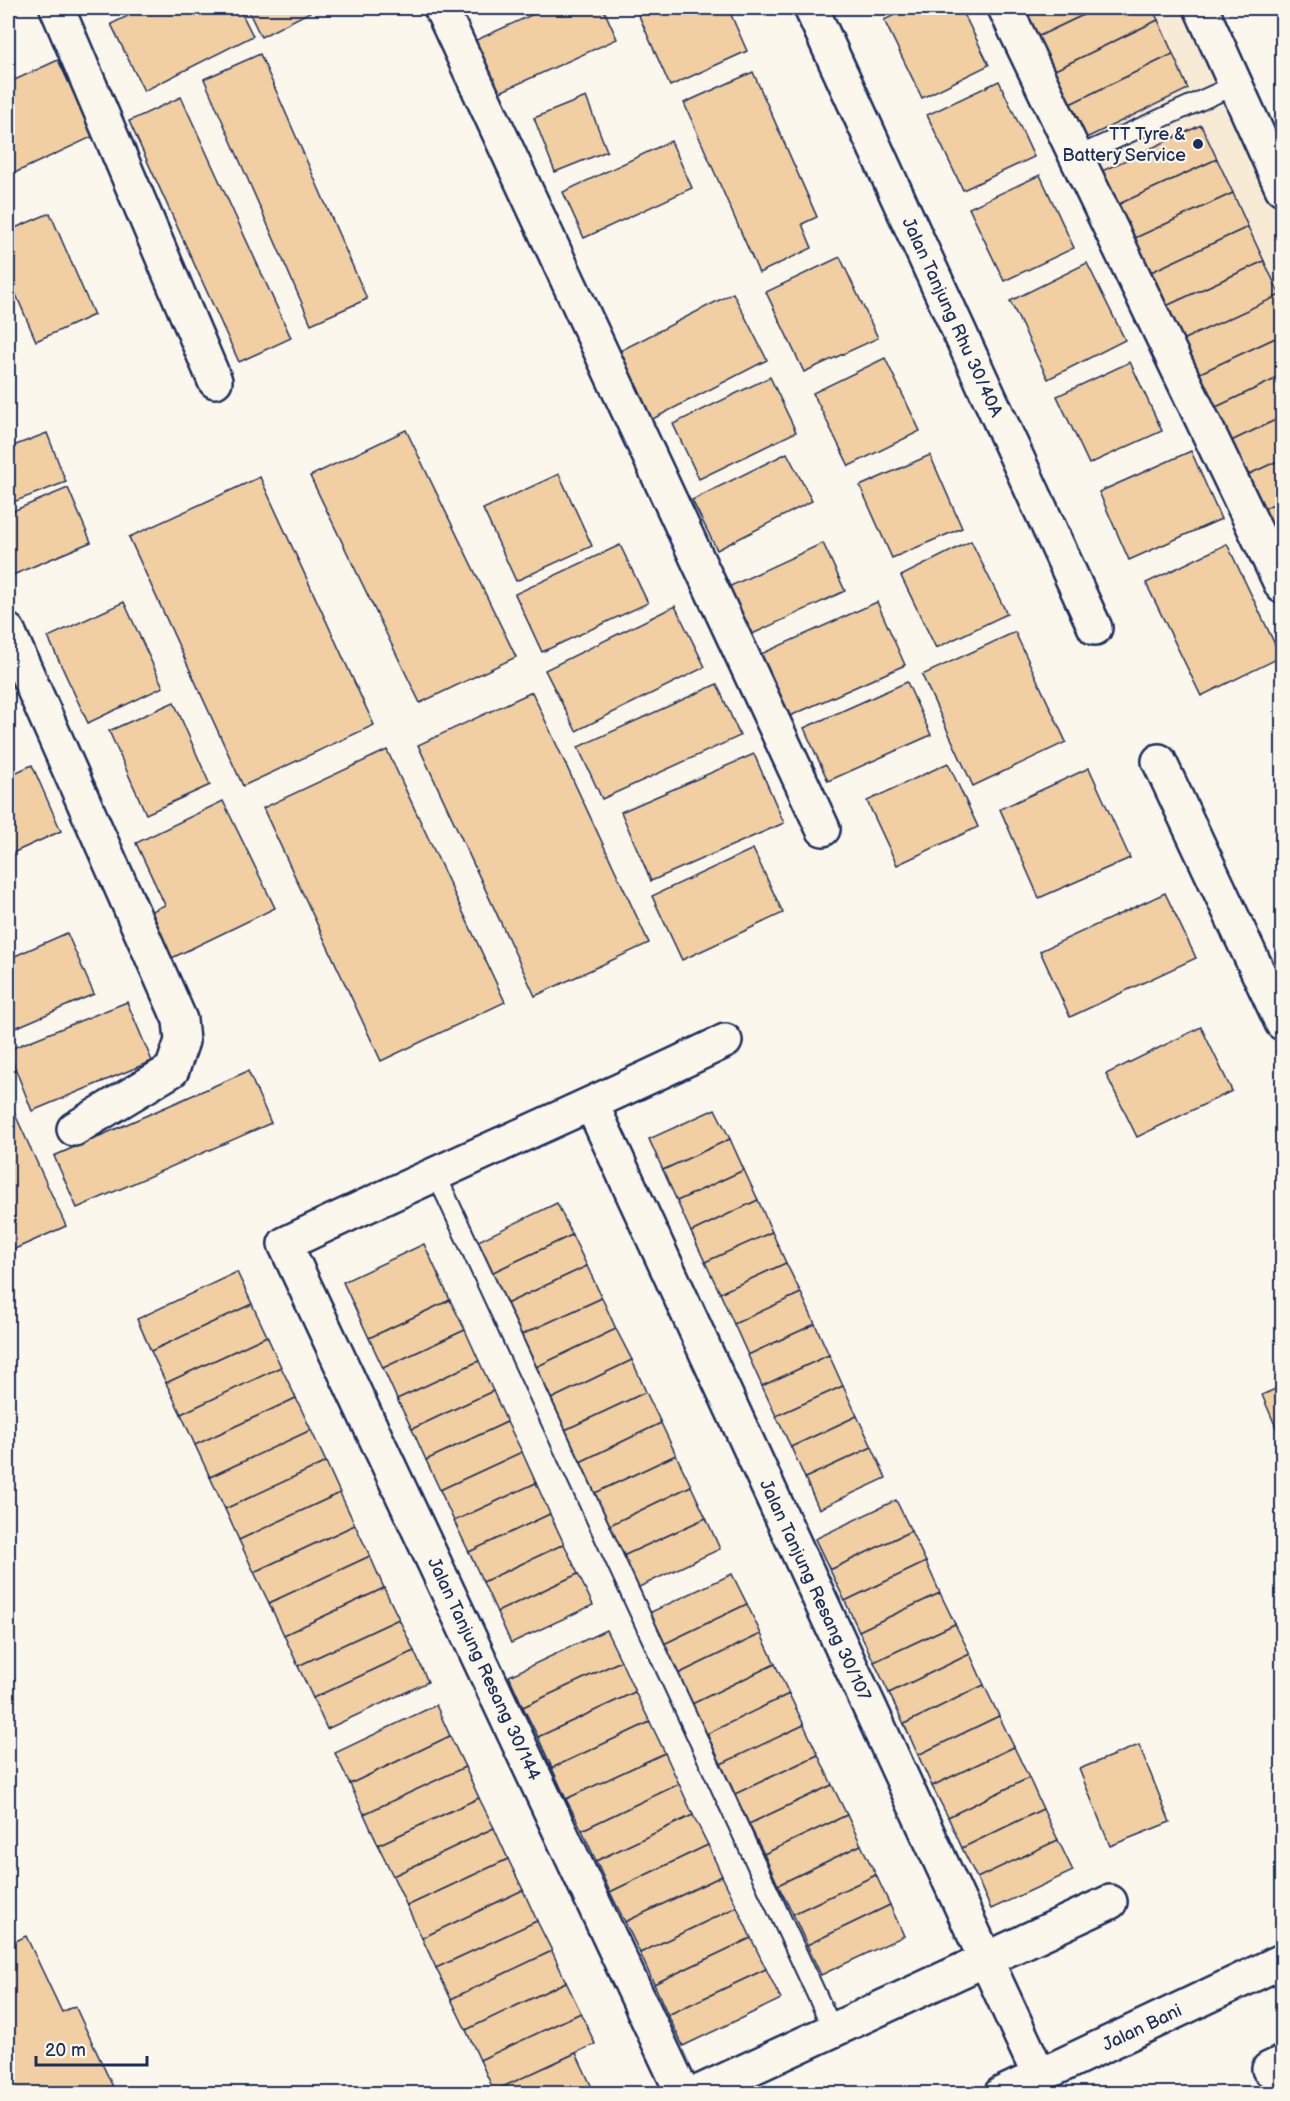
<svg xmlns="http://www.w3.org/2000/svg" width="1290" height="2101" font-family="'Balsamiq Sans',sans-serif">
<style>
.built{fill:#f8ebd6}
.building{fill:#f1cfa2;stroke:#1b2f5e;stroke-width:1.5}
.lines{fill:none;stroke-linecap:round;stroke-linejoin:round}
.service-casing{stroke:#1b2f5e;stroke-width:22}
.minor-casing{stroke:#1b2f5e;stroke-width:38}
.service{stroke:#fbf7ec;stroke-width:18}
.minor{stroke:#fbf7ec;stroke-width:33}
.poi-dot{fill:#1b2f5e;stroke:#fbf7ec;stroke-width:2}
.labels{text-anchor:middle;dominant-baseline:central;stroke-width:4.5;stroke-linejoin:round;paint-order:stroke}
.poi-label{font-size:18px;fill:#1b2f5e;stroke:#fbf7ec;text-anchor:end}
.street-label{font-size:18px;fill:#1b2f5e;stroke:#fbf7ec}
</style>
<rect width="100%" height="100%" fill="#fbf7ec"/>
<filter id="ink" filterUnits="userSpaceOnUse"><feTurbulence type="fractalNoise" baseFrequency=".0167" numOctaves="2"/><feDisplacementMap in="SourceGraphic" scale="12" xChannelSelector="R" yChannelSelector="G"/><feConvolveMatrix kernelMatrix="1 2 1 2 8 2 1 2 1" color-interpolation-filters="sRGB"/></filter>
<g filter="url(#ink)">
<polygon class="built" points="1019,8 1185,8 1282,223 1282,558"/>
<g class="building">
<polygon points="144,8 239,8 253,36 144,91 111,24"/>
<polygon points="247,8 308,8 310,12 261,37"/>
<polygon points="547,8 603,8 617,39 498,93 474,41"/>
<polygon points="638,8 728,8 747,51 670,86 636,9"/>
<polygon points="909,8 961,8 989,65 922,98 884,20"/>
<polygon points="1021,8 1098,8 1035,38"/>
<polygon points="1098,8 1152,8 1158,20 1051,72 1035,38"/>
<polygon points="1158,20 1173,54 1066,106 1051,72"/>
<polygon points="260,54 367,299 311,324 204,79"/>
<polygon points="1173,54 1188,89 1082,140 1066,106"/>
<polygon points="58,60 94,136 8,176 8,83"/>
<polygon points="753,72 817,217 802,224 812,248 759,273 684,103"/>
<polygon points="999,81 1034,157 963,190 927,115"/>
<polygon points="181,97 291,338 239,362 129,121"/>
<polygon points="586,97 607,151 555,172 534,118"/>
<polygon points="1201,125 1217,159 1117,205 1102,171"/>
<polygon points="671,141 692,188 584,238 563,192"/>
<polygon points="1217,159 1233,193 1133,239 1117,205"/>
<polygon points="1040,175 1074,248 1004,281 969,208"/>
<polygon points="1233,193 1248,227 1149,273 1133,239"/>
<polygon points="50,213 94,315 36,341 8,276 8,231"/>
<polygon points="1248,227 1264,261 1164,307 1149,273"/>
<polygon points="840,257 878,338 804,372 766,292"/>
<polygon points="1264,261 1280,295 1180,341 1164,307"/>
<polygon points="1087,263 1125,340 1048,379 1010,301"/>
<polygon points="733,293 767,360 647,422 612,355"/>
<polygon points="1280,295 1282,300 1282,335 1196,375 1180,341"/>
<polygon points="1282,335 1282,376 1212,409 1196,375"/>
<polygon points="885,358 920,431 849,466 813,393"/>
<polygon points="1130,362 1162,431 1089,464 1057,396"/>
<polygon points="1282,376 1282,417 1227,443 1212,409"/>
<polygon points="770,377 796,432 699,479 673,424"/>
<polygon points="1282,417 1282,459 1243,477 1227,443"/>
<polygon points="406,430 516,657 420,703 310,476"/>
<polygon points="47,433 66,482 8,504 8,448"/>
<polygon points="1191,451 1221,519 1129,560 1099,492"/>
<polygon points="787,453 812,501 717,550 692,500"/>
<polygon points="930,455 962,528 892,558 860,486"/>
<polygon points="1282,459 1282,500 1259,511 1243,477"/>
<polygon points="559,474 592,546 516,581 483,509"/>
<polygon points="260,477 374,725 243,786 129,537"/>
<polygon points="68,488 91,542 8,577 8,513"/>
<polygon points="1282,500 1282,541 1274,545 1259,511"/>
<polygon points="971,541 1007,614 936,648 901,576"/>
<polygon points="823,543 845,591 748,636 726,588"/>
<polygon points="1227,544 1281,657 1201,696 1146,583"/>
<polygon points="620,545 648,603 542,652 515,594"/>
<polygon points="124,602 163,687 88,723 48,637"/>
<polygon points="877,602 905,665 790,716 761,654"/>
<polygon points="675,606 705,667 576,731 545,670"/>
<polygon points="1015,632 1066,742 973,786 922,675"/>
<polygon points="907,682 931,735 828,781 804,728"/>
<polygon points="717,684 740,736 602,799 578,747"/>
<polygon points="532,692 649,943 535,996 418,745"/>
<polygon points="174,702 210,785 146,814 109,731"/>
<polygon points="387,750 505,1002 381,1061 263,808"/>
<polygon points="754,754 784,823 651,881 621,812"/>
<polygon points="948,763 978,827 897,865 867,801"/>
<polygon points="32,765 61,831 8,855 8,776"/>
<polygon points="1089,768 1130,858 1039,898 1000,809"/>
<polygon points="223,801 275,908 172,958 150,912 165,905 136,843"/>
<polygon points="753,849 783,913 682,960 652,896"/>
<polygon points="1165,893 1196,958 1070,1017 1040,951"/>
<polygon points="67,933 94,994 8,1031 8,959"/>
<polygon points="127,1002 152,1061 32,1111 8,1050"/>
<polygon points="1201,1027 1232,1091 1137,1137 1106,1074"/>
<polygon points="248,1071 271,1123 77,1208 54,1156"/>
<polygon points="8,1099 66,1226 8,1252"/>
<polygon points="715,1109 730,1139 663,1170 649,1139"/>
<polygon points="730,1139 744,1170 677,1201 663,1170"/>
<polygon points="744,1170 758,1200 691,1232 677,1201"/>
<polygon points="758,1200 772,1232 705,1262 691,1232"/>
<polygon points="557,1203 572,1235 489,1274 474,1243"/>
<polygon points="772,1232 786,1263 720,1293 705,1262"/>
<polygon points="572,1235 587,1266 504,1305 489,1274"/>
<polygon points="424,1244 450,1300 369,1338 343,1282"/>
<polygon points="786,1263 801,1293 734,1324 720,1293"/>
<polygon points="587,1266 602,1298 519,1336 504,1305"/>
<polygon points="237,1272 252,1304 151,1351 137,1319"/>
<polygon points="801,1293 815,1324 748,1355 734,1324"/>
<polygon points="602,1298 616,1329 534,1368 519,1336"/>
<polygon points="450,1300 465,1330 383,1368 369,1338"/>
<polygon points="252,1304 267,1336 166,1383 151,1351"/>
<polygon points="815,1324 829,1355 762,1386 748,1355"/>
<polygon points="616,1329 632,1360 549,1400 534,1368"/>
<polygon points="465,1330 479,1361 397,1399 383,1368"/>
<polygon points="267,1336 281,1367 181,1414 166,1383"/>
<polygon points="829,1355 843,1386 776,1416 762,1386"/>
<polygon points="632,1360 646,1392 563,1431 549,1400"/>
<polygon points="479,1361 493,1391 412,1429 397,1399"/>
<polygon points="281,1367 296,1398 195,1445 181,1414"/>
<polygon points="843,1386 857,1416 791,1447 776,1416"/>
<polygon points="1282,1386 1282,1441 1262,1395"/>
<polygon points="493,1391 507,1422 426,1460 412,1429"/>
<polygon points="646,1392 661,1423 578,1463 563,1431"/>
<polygon points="296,1398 311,1430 210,1477 195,1445"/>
<polygon points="857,1416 872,1447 805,1478 791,1447"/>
<polygon points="507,1422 522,1452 440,1490 426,1460"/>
<polygon points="661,1423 676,1455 593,1494 578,1463"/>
<polygon points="311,1430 326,1462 225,1509 210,1477"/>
<polygon points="872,1447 886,1478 819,1509 805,1478"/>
<polygon points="522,1452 536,1483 454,1521 440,1490"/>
<polygon points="676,1455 691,1486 608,1526 593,1494"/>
<polygon points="326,1462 340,1493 239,1540 225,1509"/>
<polygon points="536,1483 550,1514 469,1552 454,1521"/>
<polygon points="691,1486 706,1518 623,1556 608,1526"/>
<polygon points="340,1493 355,1525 254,1572 239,1540"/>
<polygon points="896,1500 911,1531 830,1570 815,1539"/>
<polygon points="550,1514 564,1544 483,1582 469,1552"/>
<polygon points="706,1518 720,1549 637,1588 623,1556"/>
<polygon points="355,1525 370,1556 269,1603 254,1572"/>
<polygon points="911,1531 926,1562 845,1601 830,1570"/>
<polygon points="564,1544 578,1574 497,1612 483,1582"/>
<polygon points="370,1556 384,1588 284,1635 269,1603"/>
<polygon points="926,1562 940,1593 859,1631 845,1601"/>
<polygon points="578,1574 593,1605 511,1643 497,1612"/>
<polygon points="732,1574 747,1604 664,1644 649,1613"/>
<polygon points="384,1588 399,1619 298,1666 284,1635"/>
<polygon points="940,1593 955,1624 874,1662 859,1631"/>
<polygon points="747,1604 761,1634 678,1674 664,1644"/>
<polygon points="399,1619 414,1651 313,1698 298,1666"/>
<polygon points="955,1624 970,1654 889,1693 874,1662"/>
<polygon points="606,1630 621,1661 523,1707 509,1676"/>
<polygon points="761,1634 775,1664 692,1704 678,1674"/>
<polygon points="414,1651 428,1682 327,1729 313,1698"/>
<polygon points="970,1654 984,1685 904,1724 889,1693"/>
<polygon points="621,1661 635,1692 538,1737 523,1707"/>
<polygon points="775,1664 789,1694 707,1734 692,1704"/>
<polygon points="984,1685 999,1716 918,1755 904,1724"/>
<polygon points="635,1692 650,1722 552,1768 538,1737"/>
<polygon points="789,1694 804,1725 721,1764 707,1734"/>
<polygon points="436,1705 450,1736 350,1784 335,1753"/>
<polygon points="999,1716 1014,1747 932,1786 918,1755"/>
<polygon points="650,1722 665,1753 566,1799 552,1768"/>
<polygon points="804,1725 818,1755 735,1794 721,1764"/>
<polygon points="450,1736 465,1767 364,1814 350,1784"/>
<polygon points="1139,1745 1170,1822 1110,1846 1079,1769"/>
<polygon points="1014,1747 1029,1778 948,1817 932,1786"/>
<polygon points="665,1753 679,1784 582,1830 566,1799"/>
<polygon points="818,1755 832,1785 749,1824 735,1794"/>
<polygon points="465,1767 479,1798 378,1845 364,1814"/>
<polygon points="1029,1778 1043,1809 962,1848 948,1817"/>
<polygon points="679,1784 693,1815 596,1861 582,1830"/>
<polygon points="832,1785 847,1815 764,1854 749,1824"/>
<polygon points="479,1798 494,1828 393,1876 378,1845"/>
<polygon points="1043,1809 1058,1840 977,1878 962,1848"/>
<polygon points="693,1815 708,1845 610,1892 596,1861"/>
<polygon points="847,1815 861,1845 778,1885 764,1854"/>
<polygon points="494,1828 508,1859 407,1906 393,1876"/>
<polygon points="1058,1840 1073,1871 991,1909 977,1878"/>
<polygon points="708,1845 722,1876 625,1922 610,1892"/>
<polygon points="861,1845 876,1875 793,1914 778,1885"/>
<polygon points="508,1859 523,1890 422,1938 407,1906"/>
<polygon points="876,1875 890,1905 807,1945 793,1914"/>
<polygon points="722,1876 737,1907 640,1953 625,1922"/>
<polygon points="523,1890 537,1921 436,1968 422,1938"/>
<polygon points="890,1905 904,1936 821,1975 807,1945"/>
<polygon points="737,1907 751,1938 654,1984 640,1953"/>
<polygon points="537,1921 552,1951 451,1999 436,1968"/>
<polygon points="26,1936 62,2012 75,2006 113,2087 99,2094 8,2094 8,1945"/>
<polygon points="751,1938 766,1969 668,2015 654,1984"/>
<polygon points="552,1951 566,1982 466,2030 451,1999"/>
<polygon points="766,1969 781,1999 683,2046 668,2015"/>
<polygon points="566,1982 581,2013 480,2060 466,2030"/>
<polygon points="581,2013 595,2044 494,2091 480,2060"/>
<polygon points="576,2053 595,2094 495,2094 494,2091"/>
</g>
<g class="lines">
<defs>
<g id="service">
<polyline points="1078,156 1235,85"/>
<polyline points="435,1172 833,2030"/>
</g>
<g id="minor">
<polyline points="57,8 215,381"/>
<polyline points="441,8 823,829"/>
<path id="s1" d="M811,8L1095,628"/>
<polyline points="1005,8 1282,586"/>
<polyline points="1201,8 1282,188"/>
<polyline points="8,631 180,1020 182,1041 172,1070 74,1129"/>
<polyline points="1159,761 1282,1023"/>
<path id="s2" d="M592,1105L1039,2075"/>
<polyline points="1269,2069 1282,2063"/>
<path d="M683,2094L285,1244C431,1174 580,1111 725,1041"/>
<polyline points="695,2094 1110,1902"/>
<path id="s3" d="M1001,2094L1282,1961"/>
</g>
</defs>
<use href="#service" class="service-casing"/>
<use href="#minor" class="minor-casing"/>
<use href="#service" class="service"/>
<use href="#minor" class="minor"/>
</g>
</g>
<circle class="poi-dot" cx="1198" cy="144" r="6"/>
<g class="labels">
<g class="poi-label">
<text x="1186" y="134">TT Tyre &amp;<tspan x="1186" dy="21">Battery Service</tspan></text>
</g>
<g class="street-label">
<text stroke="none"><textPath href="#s1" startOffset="340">Jalan Tanjung Rhu 30/40A</textPath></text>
<text stroke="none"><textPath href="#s2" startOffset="534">Jalan Tanjung Resang 30/107</textPath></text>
<text transform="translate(484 1669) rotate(65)">Jalan Tanjung Resang 30/144</text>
<text stroke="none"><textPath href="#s3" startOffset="156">Jalan Bani</textPath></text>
</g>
</g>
<rect width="1290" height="2101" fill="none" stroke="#fbf7ec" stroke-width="30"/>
<rect x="15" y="15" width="1260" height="2071" fill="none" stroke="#1b2f5e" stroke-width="2" filter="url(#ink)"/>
<path d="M36 2056v9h111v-9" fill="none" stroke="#1b2f5e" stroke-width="3"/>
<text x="45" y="2056" font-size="18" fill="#1b2f5e" stroke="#fbf7ec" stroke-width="4.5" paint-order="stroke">20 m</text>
</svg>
